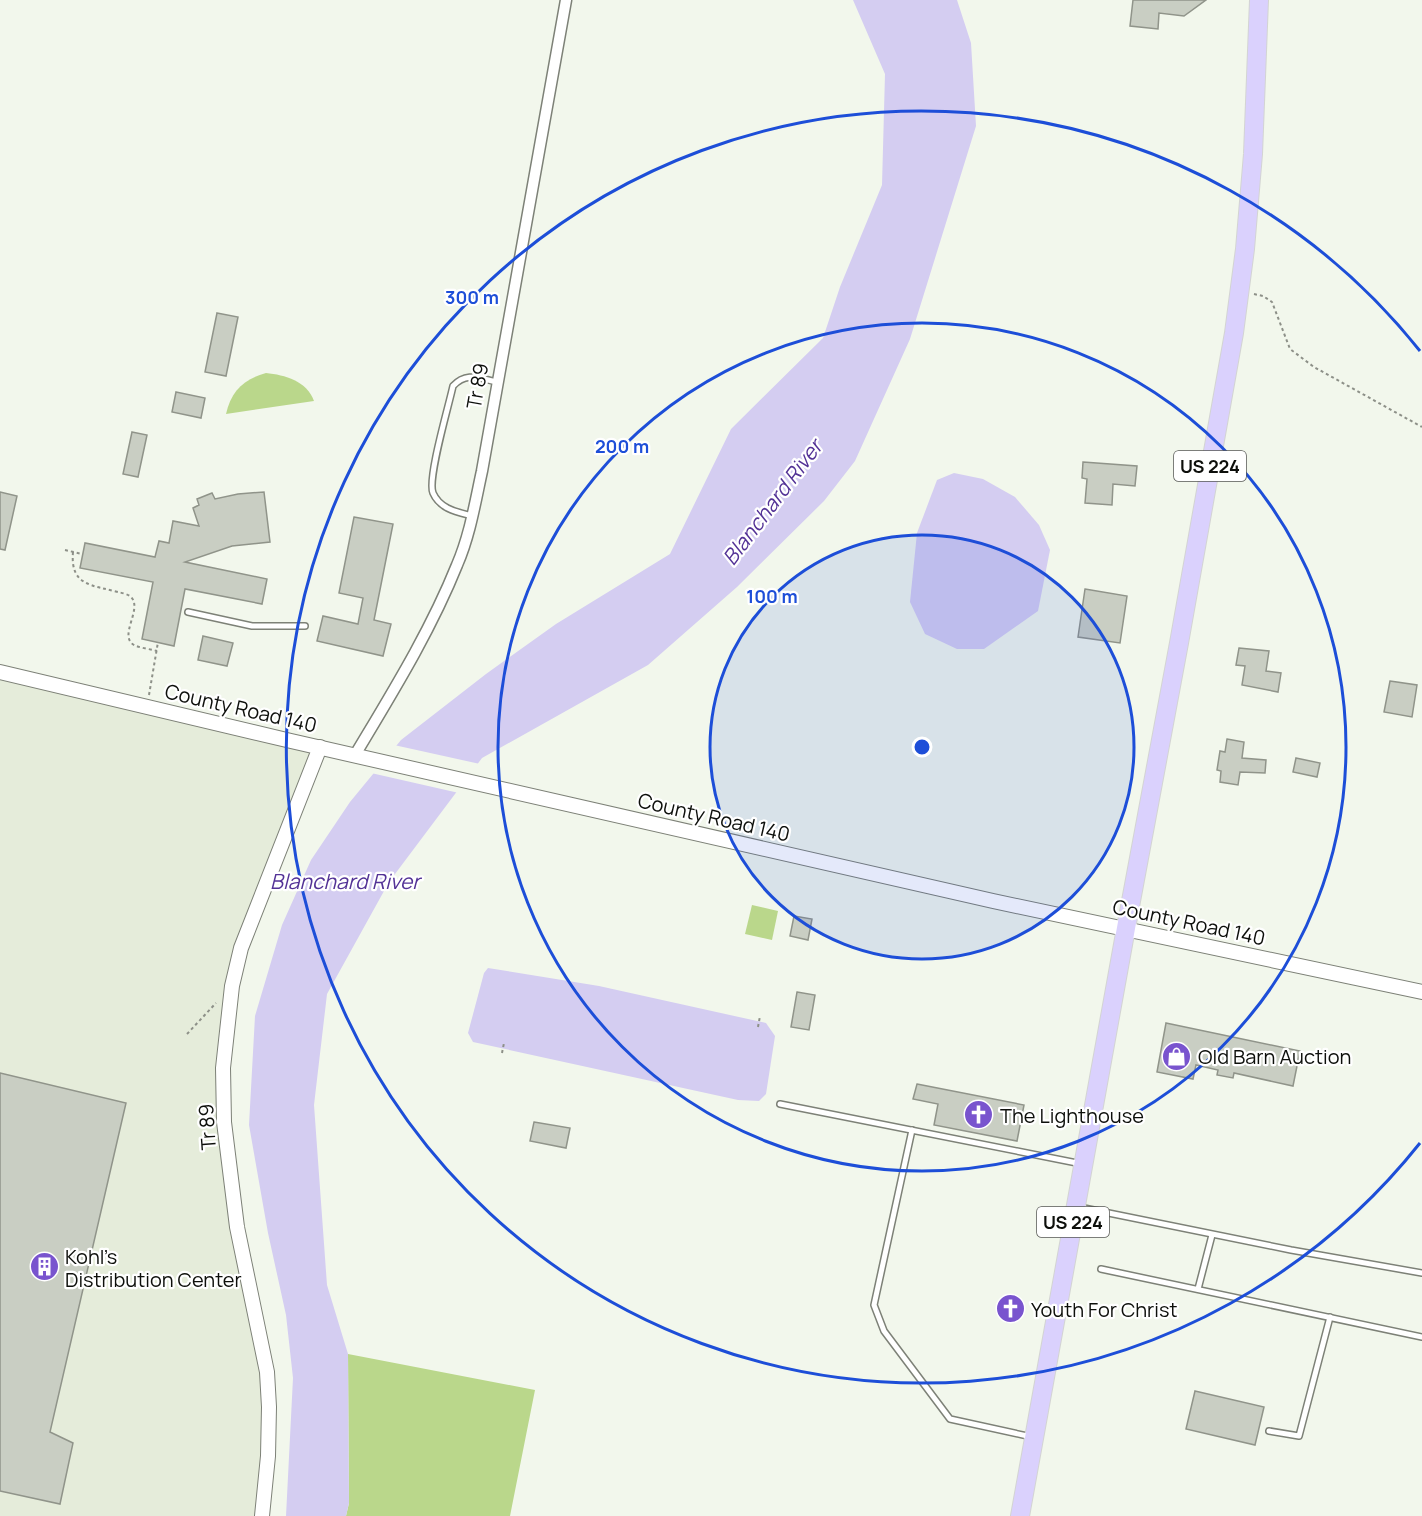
<svg xmlns="http://www.w3.org/2000/svg" width="1422" height="1516" font-family="Manrope,sans-serif">
<style>
.built{fill:#e5ecda}
.green{fill:#bad78b}
.water{fill:#d4cdf1}
.pier{fill:#f2f7ec}
.building{fill:#c9cec3;stroke:#90948a;stroke-width:1.5}
.lines{fill:none;stroke-linecap:round;stroke-linejoin:round}
.service-casing{stroke:#7d8177;stroke-width:8}
.minor-casing{stroke:#7d8177;stroke-width:13}
.tertiary-casing{stroke:#7d8177;stroke-width:16}
.primary-casing{stroke:#d3d4d3;stroke-width:20}
.path{stroke:#8d9088;stroke-width:2;stroke-dasharray:3 3;stroke-linecap:butt}
.service{stroke:#fff;stroke-width:5}
.minor{stroke:#fff;stroke-width:10}
.tertiary{stroke:#fff;stroke-width:14}
.primary{stroke:#dad1fd;stroke-width:18}
.ring{fill:none;stroke:#1d4ed8;stroke-width:3}
.labels{text-anchor:middle;dominant-baseline:central;stroke-width:4.5;stroke-linejoin:round;paint-order:stroke}
.shield{fill:#fff;stroke:#565754;stroke-width:1.5}
.shield-label{font-size:18px;font-weight:bold;fill:#0d0f0b}
.street-label{font-size:20px;fill:#0d0f0b;stroke:#fff}
.poi-label{font-size:20px;fill:#0d0f0b;stroke:#fff;text-anchor:start}
.water-label{font-size:21px;font-style:italic;fill:#533296;stroke:#fff}
.centre{fill:#1d4ed8;stroke:#fff;stroke-width:3}
.ring-label{font-size:18px;text-anchor:middle;font-weight:bold;fill:#1d4ed8;stroke:#fff;stroke-width:4.5;stroke-linejoin:round;paint-order:stroke}
</style>
<rect width="100%" height="100%" fill="#f2f7ec"/>
<polygon class="built" points="0,675 320,747 241,948 224,1122 269,1407 262,1516 0,1516"/>
<g class="green">
<path d="M266,373C285,375 307,381 314,401L226,414C231,391 244,379 266,373Z"/>
<polygon points="752,905 778,911 772,940 745,934"/>
<polygon points="348,1354 535,1390 510,1516 346,1516 349,1503"/>
</g>
<g class="water">
<polygon points="853,0 957,0 971,43 976,126 910,339 855,461 824,501 737,587 648,665 482,758 389,882 327,994 314,1105 327,1285 348,1354 349,1503 346,1516 286,1516 293,1378 286,1315 268,1233 249,1125 255,1016 282,925 311,860 350,802 401,740 486,674 556,624 670,554 731,429 823,338 840,287 882,185 885,74"/>
<polygon points="954,473 983,479 1015,497 1039,525 1050,550 1038,611 984,649 957,649 925,634 910,602 917,533 937,480"/>
<polygon points="488,968 599,986 766,1023 775,1036 766,1094 759,1101 738,1100 473,1042 468,1033 484,973"/>
</g>
<polygon class="pier" points="394,745 480,764 459,793 371,773"/>
<g class="building">
<polygon points="1133,0 1206,0 1184,16 1159,13 1158,29 1130,26"/>
<polygon points="217,313 238,317 226,376 205,372"/>
<polygon points="176,392 205,398 201,418 172,412"/>
<polygon points="132,432 147,435 138,477 123,474"/>
<polygon points="1083,462 1137,466 1135,486 1113,484 1112,505 1085,503 1087,479 1082,478"/>
<polygon points="0,492 17,496 5,550 0,549"/>
<polygon points="264,492 270,542 232,546 185,562 267,579 262,604 185,589 174,646 142,639 153,582 80,568 85,543 155,557 159,541 169,543 173,521 199,526 193,508 199,505 197,499 212,493 215,499 238,494"/>
<polygon points="354,517 393,524 374,620 391,624 383,656 317,641 323,616 358,624 363,598 339,593"/>
<polygon points="1085,589 1127,596 1120,643 1078,637"/>
<polygon points="203,636 233,643 227,666 198,660"/>
<polygon points="1239,648 1269,651 1266,671 1281,673 1278,692 1242,685 1245,666 1236,665"/>
<polygon points="1390,681 1417,685 1412,717 1384,712"/>
<polygon points="1227,739 1244,742 1242,758 1266,760 1265,773 1240,772 1238,785 1220,782 1221,771 1217,770 1220,751 1225,752"/>
<polygon points="1296,758 1320,763 1317,777 1293,772"/>
<polygon points="794,916 812,919 808,940 790,936"/>
<polygon points="797,992 815,995 809,1030 791,1027"/>
<polygon points="1166,1023 1300,1051 1293,1086 1234,1073 1233,1078 1217,1075 1218,1070 1196,1065 1193,1079 1157,1072"/>
<polygon points="0,1073 126,1103 50,1432 73,1443 60,1504 0,1491"/>
<polygon points="917,1084 1024,1105 1017,1141 934,1125 938,1104 913,1099"/>
<polygon points="534,1122 570,1128 566,1148 530,1141"/>
<polygon points="1195,1391 1264,1407 1255,1445 1186,1429"/>
</g>
<g class="lines">
<defs>
<g id="service">
<path d="M472,516C457,512 440,509 433,493C427,479 449,405 453,386C467,371 480,379 498,382"/>
<polyline points="188,612 252,626 305,626"/>
<polyline points="780,1104 1082,1164"/>
<polyline points="912,1130 874,1305 884,1331 950,1419 1032,1437"/>
<polyline points="1079,1207 1291,1250 1422,1273"/>
<polyline points="1101,1269 1422,1337"/>
<polyline points="1198,1289 1212,1235"/>
<polyline points="1269,1431 1299,1436 1330,1317"/>
</g>
<path id="minor" d="M355,755C392,693 430,632 457,565C470,535 475,503 482,471L566,0"/>
<g id="tertiary">
<polyline points="0,672 291,741 993,901 1422,992"/>
<polyline points="262,1516 268,1456 269,1407 267,1372 237,1227 224,1122 223,1068 232,986 241,948 320,747"/>
</g>
<polyline id="primary" points="1020,1516 1126,928 1179,643 1234,333 1245,249 1253,154 1259,0"/>
</defs>
<use href="#service" class="service-casing"/>
<use href="#minor" class="minor-casing"/>
<use href="#tertiary" class="tertiary-casing"/>
<use href="#primary" class="primary-casing"/>
<g class="path">
<polyline points="1254,294 1263,296 1272,302 1290,349 1314,367 1422,427"/>
<polyline points="65,550 82,554"/>
<path d="M73,552C70,586 92,585 118,592C122,593 128,594 131,597C143,609 118,636 134,645C140,648 150,649 157,651"/>
<polyline points="149,695 158,642"/>
<polyline points="758,1027 760,1016"/>
<polyline points="187,1034 216,1003"/>
<polyline points="502,1053 504,1043"/>
</g>
<use href="#service" class="service"/>
<use href="#minor" class="minor"/>
<use href="#tertiary" class="tertiary"/>
<use href="#primary" class="primary"/>
</g>
<circle cx="922" cy="747" r="212" fill="#1d4ed8" fill-opacity=".12"/>
<g class="ring">
<circle cx="922" cy="747" r="212"/>
<circle cx="922" cy="747" r="424"/>
<path d="M1420 1143A636 636 0 1 1 1420 351"/>
</g>
<defs>
<symbol id="shop-disc" viewBox="-11 -11 22 22"><circle r="9.5" fill="#7954ce" stroke="#fff"/><path d="M-5-2.5h2.3a2.7 3.5 0 0 1 5.4 0H5L5.5 6h-11ZM-1.5-2.5h3a1.5 2.3 0 0 0-3 0Z" fill="#fff"/></symbol>
<symbol id="church-disc" viewBox="-11 -11 22 22"><circle r="9.5" fill="#7954ce" stroke="#fff"/><path d="M-1.2-6h2.4v3.5h3.3v2.4h-3.3V6h-2.4V-.1h-3.3v-2.4h3.3Z" fill="#fff"/></symbol>
<symbol id="building-disc" viewBox="-11 -11 22 22"><circle r="9.5" fill="#7954ce" stroke="#fff"/><path d="M-4-6H4V6H1V3H-1V6H-4ZM-2.5-4.3h1.7v1.8h-1.7ZM.8-4.3h1.7v1.8H.8ZM-2.5-1h1.7V.8h-1.7ZM.8-1h1.7V.8H.8Z" fill="#fff"/></symbol>
</defs>
<g fill-rule="evenodd">
<use href="#shop-disc" x="1160" y="1040" width="33" height="33"/>
<use href="#church-disc" x="962" y="1098" width="33" height="33"/>
<use href="#building-disc" x="28" y="1250" width="33" height="33"/>
<use href="#church-disc" x="994" y="1292" width="33" height="33"/>
</g>
<g class="labels">
<g class="shield">
<rect x="1174" y="451" width="72" height="30" rx="4.5"/>
<rect x="1037" y="1207" width="72" height="30" rx="4.5"/>
</g>
<g class="shield-label">
<text x="1210" y="466">US 224</text>
<text x="1073" y="1222">US 224</text>
</g>
<g class="street-label">
<text transform="translate(477 386) rotate(-80)">Tr 89</text>
<text transform="translate(241 708) rotate(13)">County Road 140</text>
<text transform="translate(714 817) rotate(13)">County Road 140</text>
<text transform="translate(1189 922) rotate(12)">County Road 140</text>
<text transform="translate(207 1127) rotate(-94)">Tr 89</text>
</g>
<g class="poi-label">
<text x="1198" y="1056">Old Barn Auction</text>
<text x="1000" y="1115">The Lighthouse</text>
<text x="65" y="1256">Kohl’s<tspan x="65" dy="23">Distribution Center</tspan></text>
<text x="1031" y="1309">Youth For Christ</text>
</g>
<g class="water-label">
<text transform="translate(772 502) rotate(-53)">Blanchard River</text>
<text x="345" y="881">Blanchard River</text>
</g>
</g>
<circle cx="922" cy="747" r="9" class="centre"/>
<g class="ring-label">
<text x="472" y="304">300 m</text>
<text x="622" y="453">200 m</text>
<text x="772" y="603">100 m</text>
</g>
</svg>
